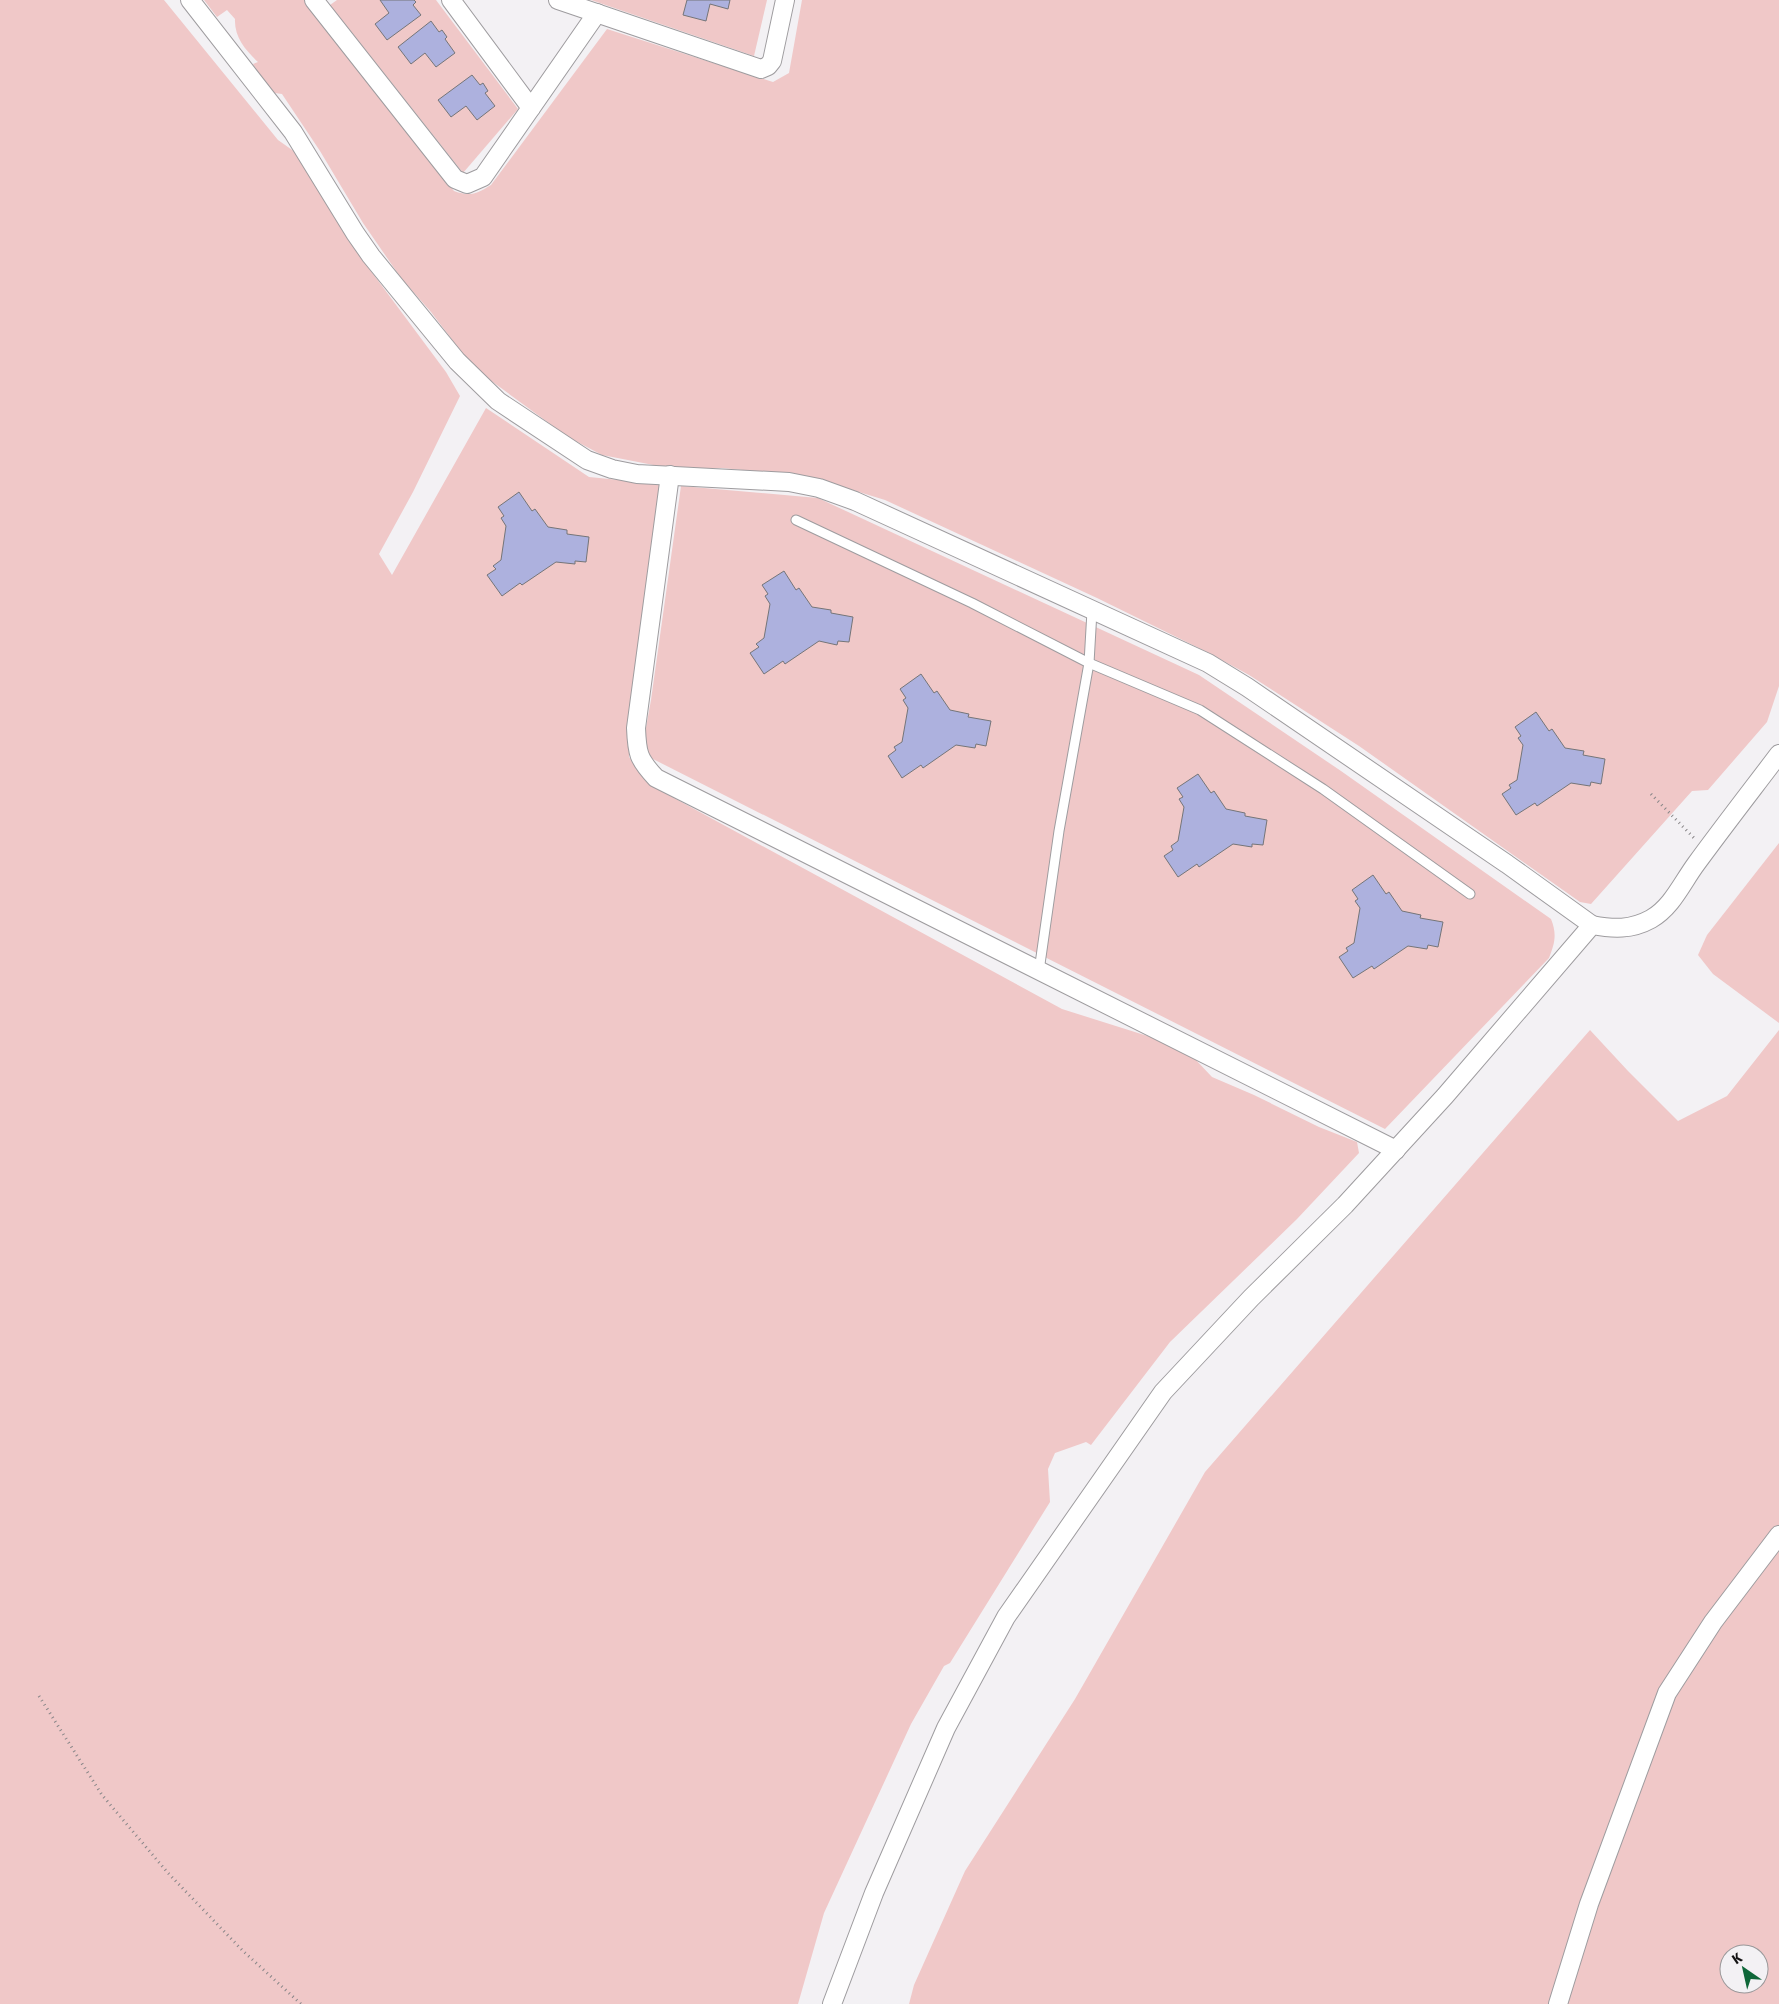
<svg xmlns="http://www.w3.org/2000/svg" width="1779" height="2004" font-family="'Fira Sans Condensed',sans-serif">
<style>
.green{fill:#f0c8c8;fill-rule:evenodd}
.building{fill:#adb1de;stroke:#757578}
.lines{fill:none;stroke-linecap:round;stroke-linejoin:round}
.lane-casing{stroke:#9e9c9f;stroke-width:11}
.street-casing{stroke:#9e9c9f;stroke-width:20}
.path{stroke:#888688;stroke-width:3;stroke-dasharray:1 4;stroke-linecap:butt}
.lane{stroke:#fff;stroke-width:9}
.street{stroke:#fff;stroke-width:18}
</style>
<rect width="100%" height="100%" fill="#f3f1f4"/>
<g class="green">
<polygon points="0,0 164,0 278,140 295,152 356,251 446,372 460,396 413,492 379,554 392,575 486,408 589,477 660,484 631,696 629,757 652,786 1062,1009 1176,1045 1194,1058 1212,1077 1254,1095 1319,1127 1357,1142 1359,1153 1297,1219 1170,1342 1091,1445 1086,1442 1055,1453 1048,1469 1050,1502 950,1663 944,1666 911,1724 824,1913 798,2004 0,2004"/>
<path d="M204,0H305L454,191C471,197 476,194 491,185L607,29L773,82L789,73L802,0H1779V686L1767,722L1708,790L1692,791L1591,904L1580,902L1359,746L1249,675L1209,653L1097,598L885,500L807,476L722,468L674,469L602,455L568,437L490,380L466,358L431,312L401,278L363,223L320,151L282,94L275,93L264,82L253,64L258,62C246,51 234,37 235,19L227,10L217,17Z"/>
<polygon points="337,0 436,0 518,109 463,173 330,5"/>
<polygon points="591,0 767,0 754,56"/>
<path d="M681,486L818,498L1199,675L1341,771L1551,919C1557,934 1555,943 1549,958L1385,1129L649,757L643,744L651,700Z"/>
<polygon points="1779,843 1779,1023 1713,974 1698,955 1707,935"/>
<path d="M1590,1030L1628,1071L1678,1121L1727,1096L1779,1030V2004H909L914,1985L965,1871L1075,1699L1205,1472ZM1729,1954H1759V1984H1729Z"/>
</g>
<g class="building">
<polygon points="380,0 414,0 416,2 413,5 421,15 387,40 375,24 389,13"/>
<polygon points="687,0 730,0 728,9 710,4 706,21 683,15"/>
<polygon points="431,21 439,32 442,30 447,37 445,39 455,53 436,67 425,53 411,64 398,47"/>
<polygon points="472,75 480,85 483,83 488,91 485,93 495,106 477,120 466,106 451,117 438,100"/>
<polygon points="519,492 532,511 535,509 548,527 567,530 567,534 589,537 586,562 575,561 575,564 556,562 522,585 520,583 502,596 487,575 496,569 493,566 501,560 506,526 501,518 504,516 498,507"/>
<polygon points="784,571 796,590 799,588 812,607 831,610 831,613 853,617 849,642 838,641 837,645 819,641 785,664 783,661 764,674 750,653 759,647 756,644 764,638 770,604 765,596 768,594 762,585"/>
<polygon points="921,674 934,693 937,691 950,710 969,714 968,717 991,721 986,746 976,744 975,748 956,745 923,768 921,765 902,778 888,756 896,750 894,747 902,742 908,708 903,700 906,698 900,689"/>
<polygon points="1536,712 1549,731 1552,729 1565,748 1584,751 1583,755 1605,759 1601,784 1591,782 1590,786 1571,783 1537,806 1535,803 1516,815 1502,794 1511,788 1509,785 1517,780 1523,745 1518,738 1521,736 1515,727"/>
<polygon points="1198,774 1211,793 1214,791 1226,809 1245,813 1245,816 1267,820 1263,845 1252,844 1252,847 1233,844 1199,867 1197,864 1178,877 1164,856 1173,850 1171,846 1178,841 1184,807 1179,799 1183,797 1177,788"/>
<polygon points="1373,875 1386,894 1389,892 1402,911 1421,915 1420,918 1443,922 1438,947 1428,945 1427,949 1408,946 1374,969 1372,966 1353,978 1339,957 1348,951 1346,948 1354,943 1360,908 1355,901 1358,899 1352,890"/>
</g>
<g class="lines">
<defs>
<g id="lane">
<polyline points="796,520 972,603 1089,663 1200,710 1323,789 1470,894"/>
<polyline points="1039,971 1059,831 1089,663 1092,611"/>
</g>
<g id="street">
<polyline points="190,0 293,132 355,233 371,256 457,361 498,401 587,460 612,469 637,474 789,482 819,488 855,501 1208,663 1247,687 1507,864 1592,925"/>
<polyline points="314,0 455,179 467,184 483,177 597,13"/>
<polyline points="451,0 531,108"/>
<polyline points="558,0 761,69 768,66 772,61 785,0"/>
<path d="M670,475L636,728C637,753 638,759 656,778L1396,1150"/>
<path d="M832,2004L874,1893L946,1728L1006,1617L1163,1392L1251,1298L1345,1205L1445,1096L1592,925C1613,929 1631,930 1651,919C1672,907 1682,883 1696,864C1723,827 1751,791 1779,754"/>
<polyline points="1558,2004 1589,1904 1667,1693 1713,1622 1779,1535"/>
</g>
</defs>
<use href="#lane" class="lane-casing"/>
<use href="#street" class="street-casing"/>
<g class="path">
<polyline points="1651,794 1694,838"/>
<polyline points="39,1696 102,1795 168,1873 242,1950 301,2004"/>
</g>
<use href="#lane" class="lane"/>
<use href="#street" class="street"/>
</g>
<g transform="translate(1744 1969) rotate(326)"><circle r="24" fill="#f3f1f4" stroke="#99989a"/>
<path d="M0-4L9 19L0 12L-9 19Z" fill="#0f6739"/>
<text y="-8" font-size="14" font-weight="bold" text-anchor="middle" fill="#131213">K</text>
</g>
</svg>
